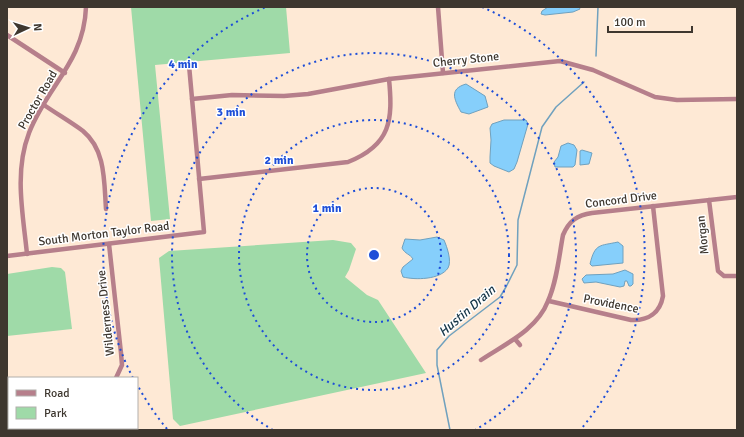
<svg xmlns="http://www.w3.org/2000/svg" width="744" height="437" font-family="Signika,sans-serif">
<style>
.green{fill:#9fdaa8}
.water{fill:#86cffb;stroke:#70a1be}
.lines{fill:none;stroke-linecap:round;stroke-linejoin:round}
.stream{stroke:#70a1be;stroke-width:1.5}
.minor{stroke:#b67f8b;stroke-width:4.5}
.ring{fill:none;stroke:#1d4ed8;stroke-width:2;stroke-dasharray:2 4}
.labels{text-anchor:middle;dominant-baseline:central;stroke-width:3;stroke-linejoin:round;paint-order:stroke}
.street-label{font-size:12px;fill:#3e372f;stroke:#fff}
.water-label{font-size:13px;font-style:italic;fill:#143446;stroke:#fff}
.centre{fill:#1d4ed8;stroke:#fff;stroke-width:2}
.ring-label{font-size:12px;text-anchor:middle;font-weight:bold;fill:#1d4ed8;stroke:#fff;stroke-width:3;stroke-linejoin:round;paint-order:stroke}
</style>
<rect width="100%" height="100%" fill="#fee9d5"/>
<g class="green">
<polygon points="131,7 286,7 290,53 155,65 170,219 151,221"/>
<polygon points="333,240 351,243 356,249 349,270 345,277 367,295 378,300 426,373 180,426 173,419 159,258 169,251"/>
<polygon points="52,267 61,268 65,272 72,329 7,336 7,274"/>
</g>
<g class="water">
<polygon points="548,7 579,7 580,9 573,12 545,15 541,14 542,11"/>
<path d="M466,84L485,96L488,107L469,114L461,112C454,99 449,89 466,84Z"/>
<polygon points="504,120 526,120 528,124 517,162 514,169 509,172 494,166 490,163 490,157 491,140 490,128 492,124"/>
<polygon points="568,143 574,145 577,150 575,165 573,167 555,167 554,162 558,157 561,146"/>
<polygon points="582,150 592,153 589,164 580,165 580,151"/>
<path d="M437,237L444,240C447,247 452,261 448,268C440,280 415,280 403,277L401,271L403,267L413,259C410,254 405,254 402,248L405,239L420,240Z"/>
<path d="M618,242L623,246V263L592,266L590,264C595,243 600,246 618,242Z"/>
<polygon points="625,270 633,274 633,284 631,286 629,286 627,281 625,281 624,286 620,287 596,282 584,283 582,279 586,275 613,274"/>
</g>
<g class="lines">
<g class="stream">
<polyline points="596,56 598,7"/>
<polyline points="450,430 437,365 437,350 449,336 500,297 506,287 517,265 518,220 542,127 556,107 584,82"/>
</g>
<g class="minor">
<polyline points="438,7 443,73"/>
<polyline points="7,35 65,73"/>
<polyline points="192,99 232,95 284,96 308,94 389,79 560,61 593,70 655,97 677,100 737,99"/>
<path d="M44,105C57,114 71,122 83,131C106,150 104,182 106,209"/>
<path d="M199,179L348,162C391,145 393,120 389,79"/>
<polyline points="709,200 718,271 724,276 737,276"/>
<polyline points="109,244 121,353 122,365 116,378"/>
<path d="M27,254C23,214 14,172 29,133C47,86 84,62 86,7"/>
<polyline points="7,256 204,232 189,65"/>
<path d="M549,301L631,320C648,321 660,313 663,296L653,206"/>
<polyline points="515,339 520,345"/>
<path d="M481,360C505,344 537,330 548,301C557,281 559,256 563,235C569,221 577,215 592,213L737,197"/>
<polyline points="7,392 9,392"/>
</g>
</g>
<g class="ring">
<circle cx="374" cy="255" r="67"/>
<circle cx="374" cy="255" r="135"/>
<path d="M273 430A202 202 0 1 1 475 430"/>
<path d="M167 429A270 270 0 0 1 138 386M133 378A270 270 0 0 1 266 7M482 7A270 270 0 0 1 581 429"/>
</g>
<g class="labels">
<g class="street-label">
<text transform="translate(466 60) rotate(-6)">Cherry Stone</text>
<text transform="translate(38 100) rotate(-60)">Proctor Road</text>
<text transform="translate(621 200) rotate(-7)">Concord Drive</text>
<text transform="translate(104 234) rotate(-7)">South Morton Taylor Road</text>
<text transform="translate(703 235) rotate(-96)">Morgan</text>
<text transform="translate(611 304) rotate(11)">Providence</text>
<text transform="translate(106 313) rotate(-96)">Wilderness Drive</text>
</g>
<g class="water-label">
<text transform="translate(467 311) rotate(-41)">Hustin Drain</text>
</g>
</g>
<circle cx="374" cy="255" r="6" class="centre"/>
<g class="ring-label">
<text x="183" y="68">4 min</text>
<text x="231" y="116">3 min</text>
<text x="279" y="164">2 min</text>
<text x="327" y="212">1 min</text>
</g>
<rect width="744" height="437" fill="none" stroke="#3e372f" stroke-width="16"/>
<rect x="8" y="377" width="130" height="52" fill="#ffffff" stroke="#b2afac"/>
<rect x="16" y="390" width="20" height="6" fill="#b67f8b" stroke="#b2afac"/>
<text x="44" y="397" font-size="12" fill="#3e372f">Road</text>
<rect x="16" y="407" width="20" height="12" fill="#9fdaa8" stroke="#b2afac"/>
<text x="44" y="417" font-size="12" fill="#3e372f">Park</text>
<g transform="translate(28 28) rotate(86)" stroke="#ffffff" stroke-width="3" paint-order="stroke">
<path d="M0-3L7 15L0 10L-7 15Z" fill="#3e372f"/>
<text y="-6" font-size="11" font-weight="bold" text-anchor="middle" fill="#3e372f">N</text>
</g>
<path d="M608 26v6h84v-6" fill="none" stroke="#3e372f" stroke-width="2"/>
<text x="614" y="26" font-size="12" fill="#3e372f" stroke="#ffffff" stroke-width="3" paint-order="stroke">100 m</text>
</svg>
